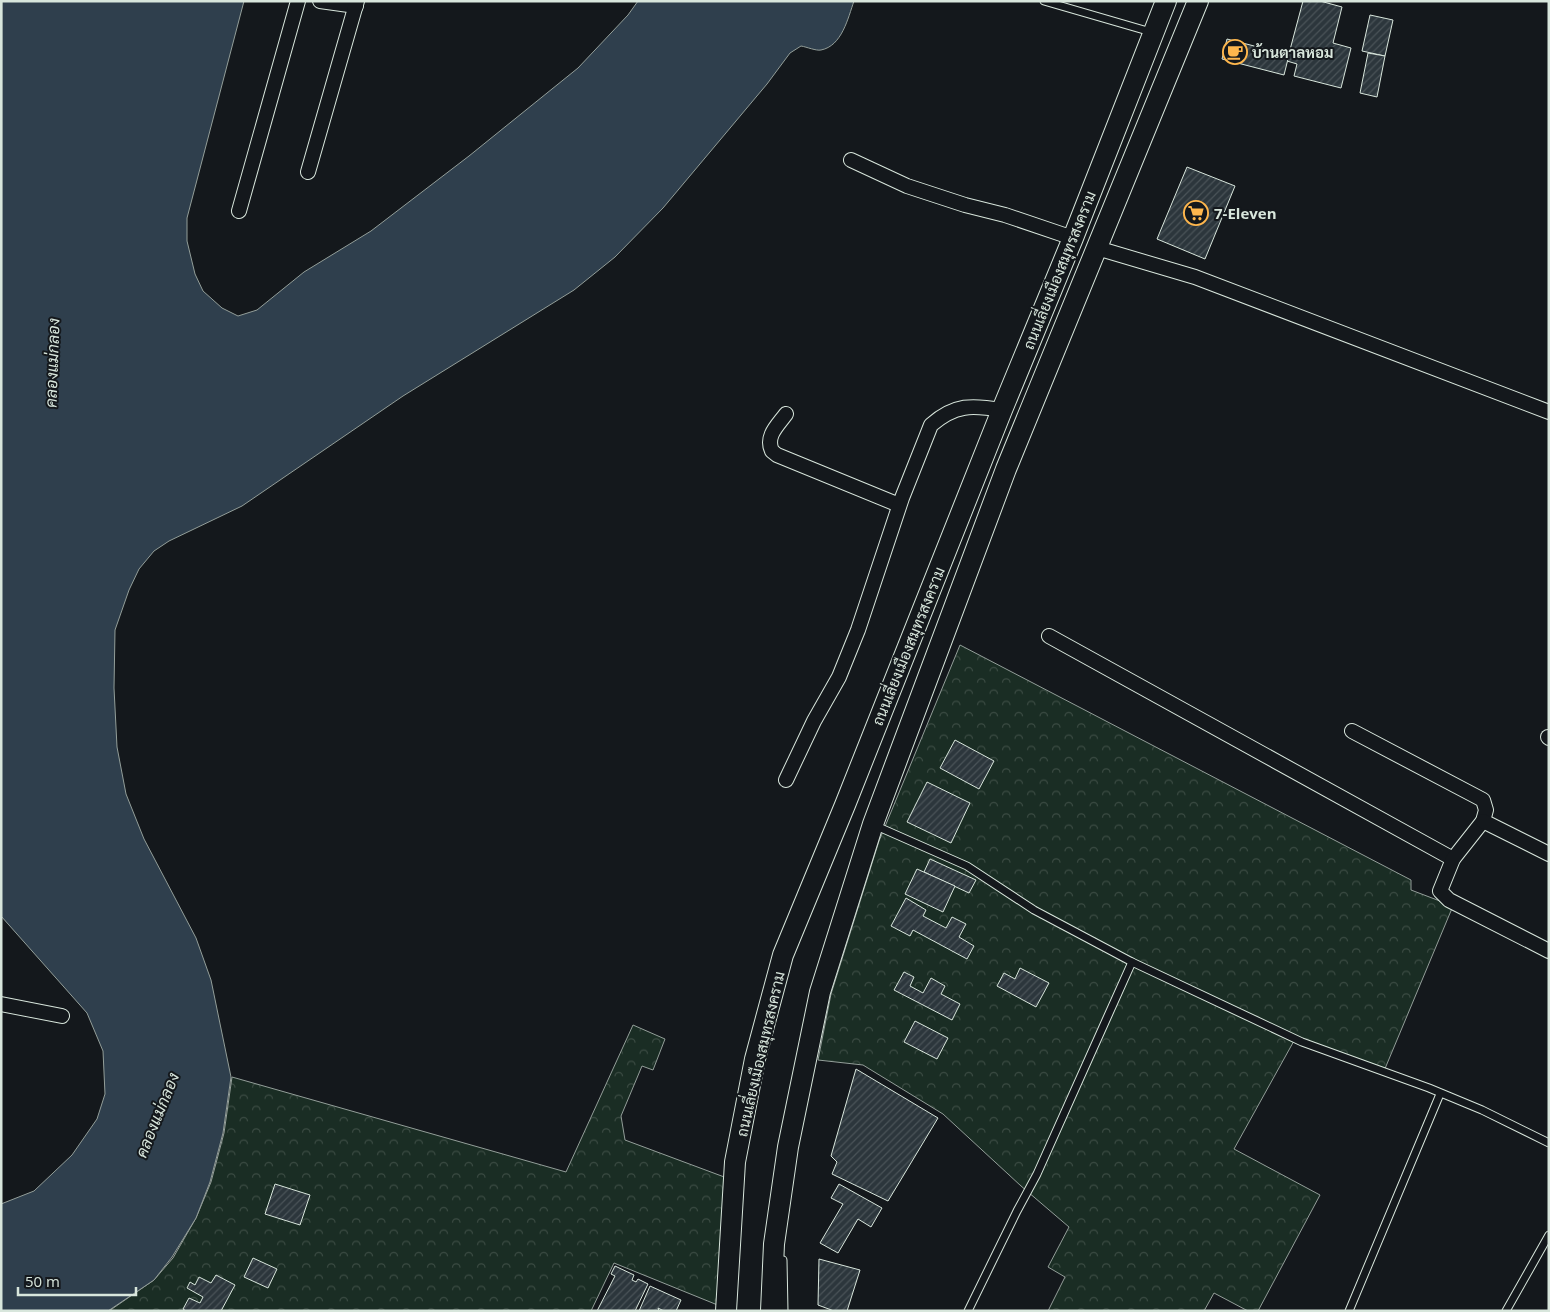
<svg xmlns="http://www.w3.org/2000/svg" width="1550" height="1312" font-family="'Open Sans',Sarabun,sans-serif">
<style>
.forest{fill:url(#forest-crowns);stroke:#939e99}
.water{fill:#2f3f4d;stroke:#939e99}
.building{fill:url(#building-hatch);stroke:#d8e6dc}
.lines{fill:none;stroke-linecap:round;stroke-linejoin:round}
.lane-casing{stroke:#d8e6dc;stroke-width:9}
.street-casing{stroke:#d8e6dc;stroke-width:16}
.secondary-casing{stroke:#d8e6dc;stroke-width:22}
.lane{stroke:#14181c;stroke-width:7}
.street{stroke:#14181c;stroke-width:14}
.secondary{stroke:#14181c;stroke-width:20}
.labels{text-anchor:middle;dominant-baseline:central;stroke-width:4;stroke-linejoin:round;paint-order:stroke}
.poi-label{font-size:15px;font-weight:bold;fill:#d8e6dc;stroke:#14181c;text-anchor:start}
.street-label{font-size:15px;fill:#d8e6dc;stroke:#14181c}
.water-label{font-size:16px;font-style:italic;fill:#d8e6dc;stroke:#14181c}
</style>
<defs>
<pattern id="forest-crowns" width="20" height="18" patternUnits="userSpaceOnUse" patternTransform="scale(1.25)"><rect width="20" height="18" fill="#1a2d24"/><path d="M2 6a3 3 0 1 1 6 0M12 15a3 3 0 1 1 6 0" fill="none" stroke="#3b4b43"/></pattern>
<pattern id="building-hatch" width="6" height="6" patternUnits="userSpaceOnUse" patternTransform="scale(1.25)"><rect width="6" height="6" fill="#2c363c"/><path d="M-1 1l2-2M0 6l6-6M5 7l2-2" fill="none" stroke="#4a5358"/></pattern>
</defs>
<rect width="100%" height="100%" fill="#14181c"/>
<g class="forest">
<polygon points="960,645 1411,880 1411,890 1453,906 1384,1071 1295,1039 1234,1149 1320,1195 1258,1311 1248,1311 1214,1293 1204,1311 1048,1311 1065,1277 1048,1267 1069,1227 1021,1186 943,1114 863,1065 818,1060 831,994 879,841"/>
<polygon points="633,1025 665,1039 653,1070 642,1066 621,1116 625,1140 735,1181 725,1308 614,1263 591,1311 109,1311 154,1280 173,1258 196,1218 211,1182 224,1133 232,1077 566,1172"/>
</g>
<path class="water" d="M2,1H244L187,218V241L195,274L203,291L222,308L238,316L257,310L304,272L371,231L469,156L578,68L628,15L638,1H854C848,18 842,46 821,50C816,51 807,47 801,46L790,53L767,84L663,208L615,257L574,290L403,396L242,506L169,541L154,551L139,569L129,590L115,630L114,688L117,747L126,794L144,839L196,938L211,980L231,1077L223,1133L210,1182L196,1218L172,1257L154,1280L108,1311H1V1204L34,1191L72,1155L97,1119L105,1094L103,1051L87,1013L1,916Z"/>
<g class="building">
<polygon points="1303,1 1320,1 1342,7 1333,43 1351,48 1341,88 1294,76 1297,64 1287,61"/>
<polygon points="1370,15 1393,20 1385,56 1362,51"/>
<polygon points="1227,39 1289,55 1284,75 1222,59"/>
<polygon points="1368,53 1385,56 1377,97 1360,93"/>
<polygon points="1187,167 1235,186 1205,259 1157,239"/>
<polygon points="955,740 994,761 979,789 940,768"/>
<polygon points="927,782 970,803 951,843 907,822"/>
<polygon points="930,859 976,880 969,893 924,872"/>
<polygon points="917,869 955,886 943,912 905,894"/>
<polygon points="906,898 926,910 923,916 946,928 952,917 966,924 959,937 974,946 967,959 913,930 910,936 891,926"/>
<polygon points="1020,968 1049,983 1036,1007 997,986 1004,973 1015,979"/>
<polygon points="904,972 914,977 910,986 923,993 931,978 945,986 941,994 960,1004 952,1020 894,990"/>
<polygon points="915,1021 948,1038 937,1059 904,1042"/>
<polygon points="856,1069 938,1118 888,1201 832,1174 837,1162 831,1156"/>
<polygon points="275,1184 310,1195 300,1225 265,1214"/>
<polygon points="839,1184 882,1208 871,1227 858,1219 838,1253 820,1243 843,1204 831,1198"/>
<polygon points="253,1258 277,1269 268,1288 244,1277"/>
<polygon points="819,1259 860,1270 847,1311 834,1311 818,1305"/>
<polygon points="615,1266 634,1275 632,1280 636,1282 638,1279 648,1284 635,1311 597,1311 615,1276 611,1274"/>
<polygon points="216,1275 235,1285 221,1311 186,1311 183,1309 189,1298 200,1303 203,1297 187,1288 190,1282 195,1285 199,1277 211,1283"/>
<polygon points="650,1286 681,1300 676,1311 664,1311 658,1308 659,1311 639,1311"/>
</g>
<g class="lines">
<defs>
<g id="lane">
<polyline points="1044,1 1151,32"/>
<polyline points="874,825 967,866 1034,910 1132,962 1302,1042 1429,1088 1482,1110 1549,1143"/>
<polyline points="783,1260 784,1311"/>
<polyline points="968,1311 1017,1211 1037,1174 1132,962"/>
<polyline points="1349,1311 1440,1094"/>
<polyline points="1506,1311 1549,1235"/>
</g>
<g id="street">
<polyline points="320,1 356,6"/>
<polyline points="851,160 907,186 965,205 1005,215 1073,238"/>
<polyline points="308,172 357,1"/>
<polyline points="239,211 298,1"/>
<polyline points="1097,248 1195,277 1549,412"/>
<path d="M786,414C778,425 765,436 772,451L777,455L899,505"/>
<polyline points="1049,636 1453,859"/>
<polyline points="1352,731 1483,800 1486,810 1483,821 1453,859 1440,891 1449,900 1549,951"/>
<polyline points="1548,737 1549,738"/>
<path d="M786,780L814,721L839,677L858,630L902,498L931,425C955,404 972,405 1002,410"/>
<polyline points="1483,821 1549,854"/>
<polyline points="1,1004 62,1016"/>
</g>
<g id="secondary">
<polyline points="726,1311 735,1162 755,1059 783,955 845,805 1002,410 1073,238 1166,1"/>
<polyline points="771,1311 774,1244 788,1147 820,992 873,824 1006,469 1198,1"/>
</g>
</defs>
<use href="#lane" class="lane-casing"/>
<use href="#street" class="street-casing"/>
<use href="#secondary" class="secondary-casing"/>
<use href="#lane" class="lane"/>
<use href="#street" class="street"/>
<use href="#secondary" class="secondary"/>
</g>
<defs>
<symbol id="cafe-ring" viewBox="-11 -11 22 22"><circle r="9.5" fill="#14181c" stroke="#ffb74d" stroke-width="1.5"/><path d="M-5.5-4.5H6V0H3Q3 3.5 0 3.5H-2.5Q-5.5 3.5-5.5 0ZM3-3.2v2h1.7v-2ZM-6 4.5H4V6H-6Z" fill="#ffb74d"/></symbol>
<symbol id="supermarket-ring" viewBox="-11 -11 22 22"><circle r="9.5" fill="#14181c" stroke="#ffb74d" stroke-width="1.5"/><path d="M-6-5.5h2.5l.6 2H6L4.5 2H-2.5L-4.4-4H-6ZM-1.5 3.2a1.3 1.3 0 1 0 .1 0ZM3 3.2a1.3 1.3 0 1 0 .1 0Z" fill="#ffb74d"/></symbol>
</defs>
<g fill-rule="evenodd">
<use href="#cafe-ring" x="1221" y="38" width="28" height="28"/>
<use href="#supermarket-ring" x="1182" y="199" width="28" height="28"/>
</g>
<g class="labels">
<g class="poi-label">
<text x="1252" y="52">บ้านตาลหอม</text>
<text x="1214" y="213">7-Eleven</text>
</g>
<g class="street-label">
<text transform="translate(1059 270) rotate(-68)">ถนนเลี่ยงเมืองสมุทรสงคราม</text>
<text transform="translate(908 646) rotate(-68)">ถนนเลี่ยงเมืองสมุทรสงคราม</text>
<text transform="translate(760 1054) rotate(-77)">ถนนเลี่ยงเมืองสมุทรสงคราม</text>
</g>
<g class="water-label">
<text transform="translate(52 363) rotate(-88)">คลองแม่กลอง</text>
<text transform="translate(157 1115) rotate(-68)">คลองแม่กลอง</text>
</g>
</g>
<rect width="1550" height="1312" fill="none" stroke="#d8e6dc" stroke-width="5"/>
<path d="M18 1287v8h118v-8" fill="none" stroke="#d8e6dc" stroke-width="2.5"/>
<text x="25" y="1287" font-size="15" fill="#d8e6dc" stroke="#14181c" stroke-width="4" paint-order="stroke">50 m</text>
</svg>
